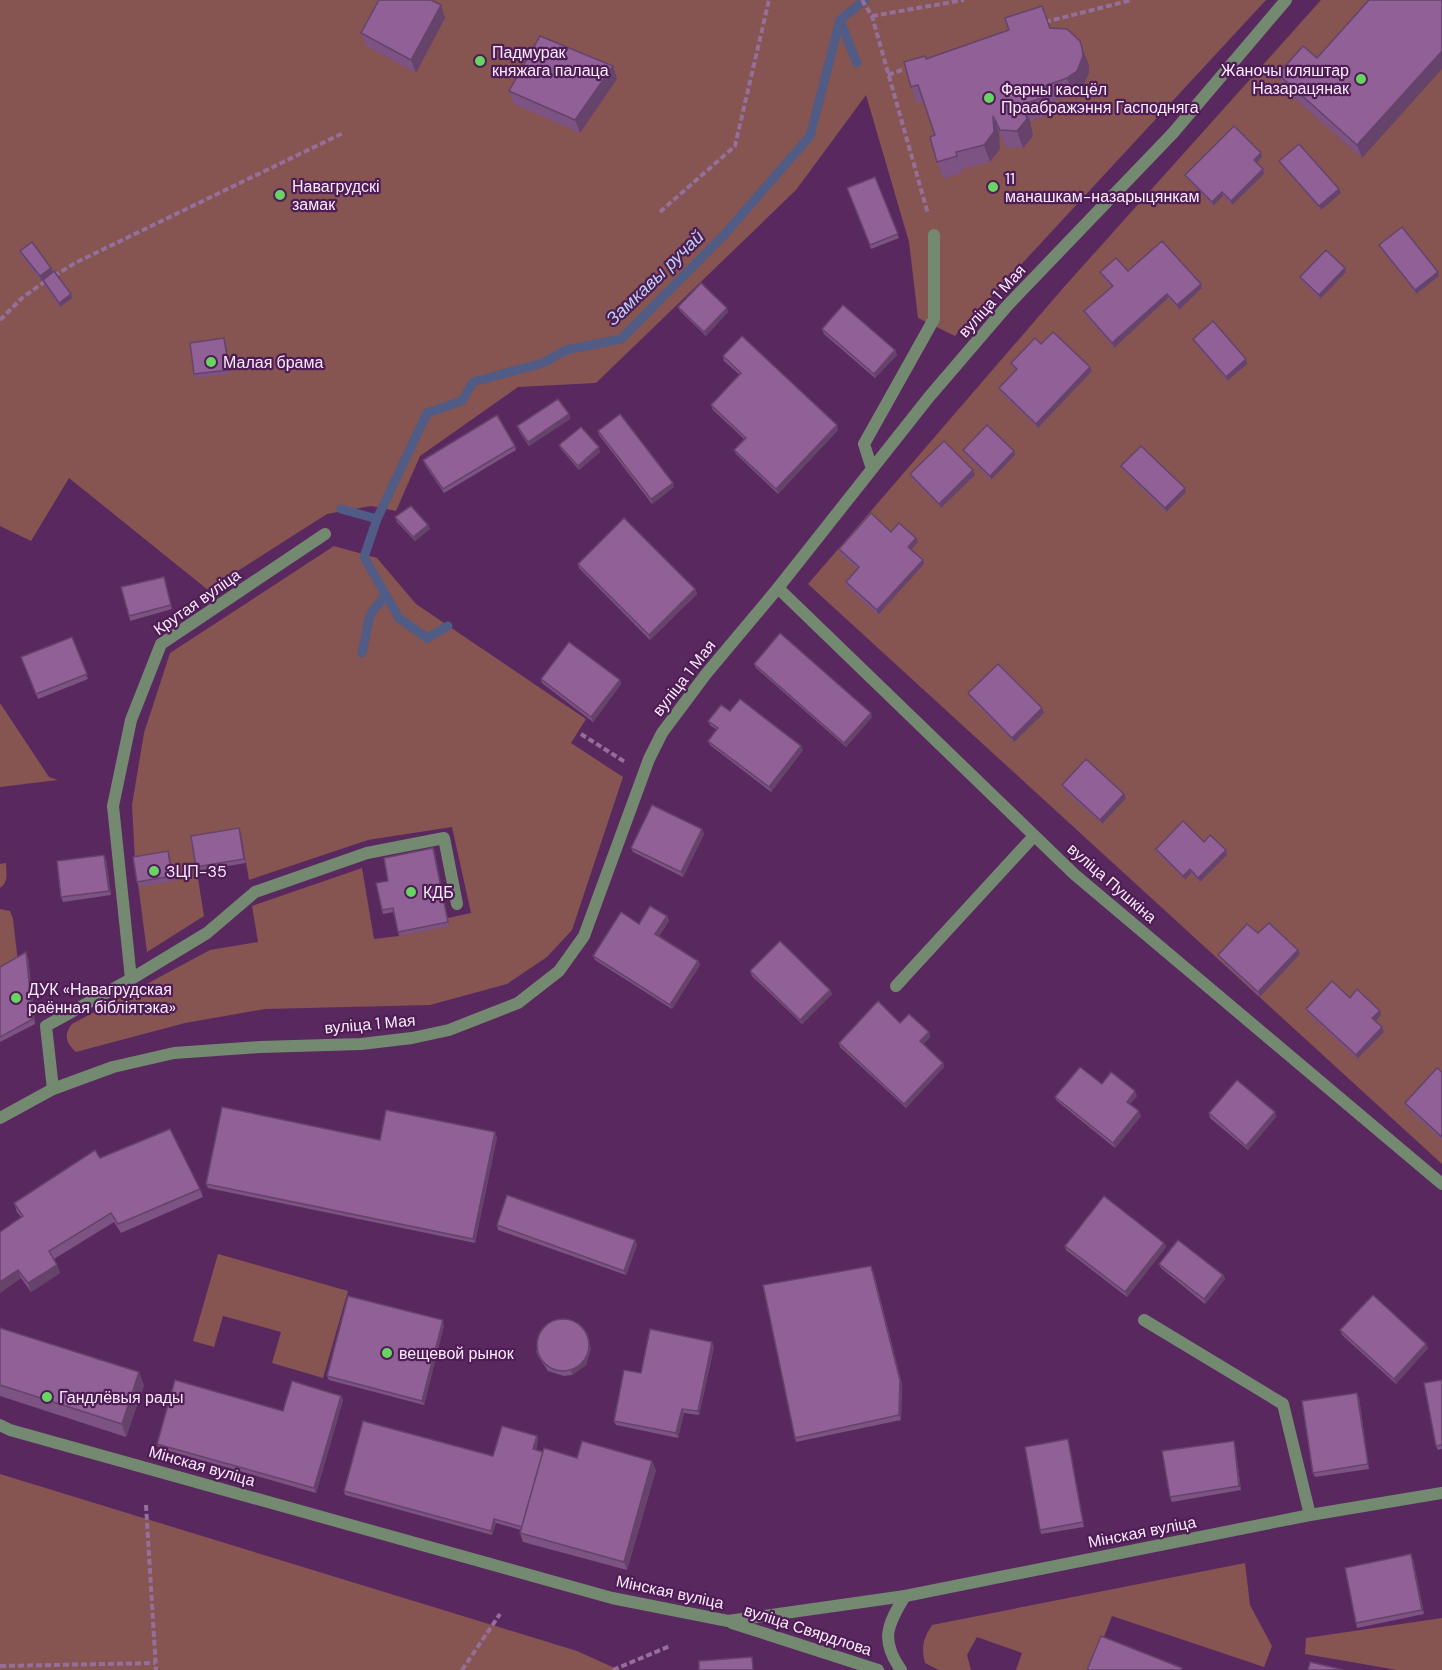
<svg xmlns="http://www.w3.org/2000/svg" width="1442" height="1670" font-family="'DM Sans',sans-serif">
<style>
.green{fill:#865451}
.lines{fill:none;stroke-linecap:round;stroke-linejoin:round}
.stream{stroke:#505b86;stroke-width:9}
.path{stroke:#956f9a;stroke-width:4;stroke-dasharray:6 3;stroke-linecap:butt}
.service{stroke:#738a71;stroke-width:12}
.minor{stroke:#738a71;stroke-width:12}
.tertiary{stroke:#738a71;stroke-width:12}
.wall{fill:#7c5382}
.shaded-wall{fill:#65436a}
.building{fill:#906097;stroke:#65436a;stroke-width:1.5}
.poi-dot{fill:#69d464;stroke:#4d1d54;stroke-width:2}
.labels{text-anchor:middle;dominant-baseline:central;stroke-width:4.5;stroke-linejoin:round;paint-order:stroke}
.poi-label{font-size:16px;fill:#fceafe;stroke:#4d1d54;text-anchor:start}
.street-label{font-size:16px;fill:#fceafe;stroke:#4d1d54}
.water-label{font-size:18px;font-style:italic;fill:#bdd0f2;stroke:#4d1d54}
</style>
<rect width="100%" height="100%" fill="#59285f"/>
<g class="green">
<polygon points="0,0 1266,0 955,336 918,318 909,242 866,95 796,190 596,383 518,387 420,456 396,511 371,506 327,514 208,590 69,478 31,541 0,526"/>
<polygon points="1321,0 1442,0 1442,1164 808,584 1064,287"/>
<path d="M334,546L377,558L416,604L586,719L571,743L623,777L572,930L547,957L507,984L430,1005L265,1009L185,1023L76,1052C66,1043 63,1035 72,1024L210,950L258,942L252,906L362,868L374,939L399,936L448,918L471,913L452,827L368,840L249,880L241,833L192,841L204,916L147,952L135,861L132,805L144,733L170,653Z"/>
<polygon points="0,703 49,777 58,780 0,787"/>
<path d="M6,863C6,873 9,882 0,888V864Z"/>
<polygon points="0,909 10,911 13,919 18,962 0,972"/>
<polygon points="218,1254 348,1291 323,1378 272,1363 281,1332 223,1316 214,1347 193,1341"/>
<polygon points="0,1474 577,1651 619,1670 0,1670"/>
<path d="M1245,1563L1250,1605L1272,1646L1264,1667L1112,1616L1091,1670H1016L1022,1653L977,1637L967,1655L971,1670H939L925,1663C921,1647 923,1639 932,1625Z"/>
<polygon points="1442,1618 1442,1670 1397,1670 1305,1654 1306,1638"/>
</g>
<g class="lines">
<g class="stream">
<polyline points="840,21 857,63"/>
<polyline points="341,509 377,519 427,413 462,401 473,382 543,363 566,350 621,339 724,235 810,136 840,20 865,0"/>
<polyline points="377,519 364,557 399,618 427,638 448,626"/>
<polyline points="362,653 370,615 385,595"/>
</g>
<g class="path">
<polyline points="862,0 872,16 928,214"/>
<polyline points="872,16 964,0"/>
<polyline points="1045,22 1132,0"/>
<polyline points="888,75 910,67"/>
<polyline points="660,212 735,146 769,0"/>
<polyline points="54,276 75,263 343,133"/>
<polyline points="0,320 22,298 47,280"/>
<polyline points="581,734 625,762"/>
<polyline points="146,1505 156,1670"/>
<polyline points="0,1666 155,1663"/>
<polyline points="462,1670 500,1614"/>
<polyline points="613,1670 670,1646"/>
</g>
<g class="service">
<polyline points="872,469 864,444 934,319 934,235"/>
<polyline points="131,979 113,806 131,720 161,644 325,534"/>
<polyline points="896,986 1034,836"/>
<polyline points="53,1089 46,1026 131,979 207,933 255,892 367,853 444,838 457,904"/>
<polyline points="1144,1320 1283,1404 1310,1515"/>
</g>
<polyline class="minor" points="778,588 1074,874 1442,1184"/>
<g class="tertiary">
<polyline points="0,1118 53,1089 113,1067 174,1053 260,1047 361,1044 412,1038 449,1030 518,1003 559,971 584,936 649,759 662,733 706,674 778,588 929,397 1007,306 1173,133 1286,0"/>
<polyline points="0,1425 10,1430 612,1598 728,1621 905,1596 1310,1515 1442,1493"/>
<polyline points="732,1623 878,1670"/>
<path d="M901,1670C880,1640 887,1625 905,1596"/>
</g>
</g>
<g class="wall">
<polygon points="1369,0 1362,158 1282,87 1278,74 1317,58"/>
<polygon points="445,18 416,73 366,46 361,33"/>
<polygon points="1050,28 1089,65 1089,73 1083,87 1074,95 1048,103 1051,114 1030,121 1033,136 1023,148 1006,147 999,132 1000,149 990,162 962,169 963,172 944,179 937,162 935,135 924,102 917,104 911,87 926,59"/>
<polygon points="617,79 580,133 514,104 509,91"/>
<polygon points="1262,157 1257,163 1264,174 1232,205 1223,196 1213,206 1187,179 1185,175"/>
<polygon points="1279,161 1341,193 1321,210 1281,165"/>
<polygon points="875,177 899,238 871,249 847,188"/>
<polygon points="1379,245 1438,272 1439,276 1416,294 1381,249"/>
<polygon points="20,251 53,272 71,294 72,298 60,307 44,285 43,280 49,275 41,281 21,255"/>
<polygon points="1128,271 1201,284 1202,288 1179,310 1168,298 1114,348 1086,316 1084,311 1111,287 1102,277 1100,272"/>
<polygon points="1346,272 1320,299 1302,281 1300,277"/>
<polygon points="678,307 728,312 706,336 680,311"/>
<polygon points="822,329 895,350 897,355 875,378 824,334"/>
<polygon points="224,338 226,343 230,374 196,378 194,374"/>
<polygon points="1193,339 1247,364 1227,381 1195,343"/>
<polygon points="1041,344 1090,367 1092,371 1038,428 1001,393 999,388 1016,371 1013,367 1011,363"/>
<polygon points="723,356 838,430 778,494 736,454 734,450 744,439 713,410 711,405 740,375 724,361"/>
<polygon points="569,414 570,419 529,446 519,431 517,426"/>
<polygon points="598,431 674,487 652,504 599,435"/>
<polygon points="559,445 600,452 579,470 561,449"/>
<polygon points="515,446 516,450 444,493 425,465 423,460"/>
<polygon points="963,450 1015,455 991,480 964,454"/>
<polygon points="1121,466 1186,492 1166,512 1123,470"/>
<polygon points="973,470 975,475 941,508 912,479 910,474"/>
<polygon points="395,517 428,525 430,529 415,541 397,522"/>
<polygon points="891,532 918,542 911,550 924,564 878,615 847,587 846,582 857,569 840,554 839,549"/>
<polygon points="578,564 695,589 697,594 650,640 579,568"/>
<polygon points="165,582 172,609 130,621 129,616"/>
<polygon points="72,637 88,679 38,699 21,657"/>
<polygon points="754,664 872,717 846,747 756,668"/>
<polygon points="541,679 620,680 621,684 593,722 542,683"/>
<polygon points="968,693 1042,708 1044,713 1014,742 970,698"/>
<polygon points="708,721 803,750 771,792 710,745 708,741 717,730 710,725"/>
<polygon points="1062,785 1126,798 1102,824 1063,790"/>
<polygon points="702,829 704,834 683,877 633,852 631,848"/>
<polygon points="241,833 246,863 197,871 196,867"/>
<polygon points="1204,842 1226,850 1227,855 1200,882 1191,873 1185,880 1157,853 1156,849"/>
<polygon points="433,848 449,926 399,936 394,912 383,914 382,910 388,881"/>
<polygon points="170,856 174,881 139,887 137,882"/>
<polygon points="106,859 111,895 63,902 61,897"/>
<polygon points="667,916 669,921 659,936 698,961 700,965 672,1009 595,960 593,956 639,924"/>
<polygon points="1300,954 1260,997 1220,959 1218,955"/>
<polygon points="28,957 35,1024 0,1042 0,967"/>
<polygon points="750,971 830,990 832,994 802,1024 752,976"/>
<polygon points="1350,998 1381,1015 1375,1021 1382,1027 1384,1032 1357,1059 1308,1014 1306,1009"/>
<polygon points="900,1023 929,1032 930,1037 923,1044 943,1063 944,1067 906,1108 840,1047 839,1043"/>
<polygon points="1442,1072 1442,1140 1406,1108 1405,1103"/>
<polygon points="1102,1084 1137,1096 1130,1104 1141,1116 1115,1148 1057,1101 1055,1097"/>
<polygon points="1209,1113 1276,1117 1248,1150 1210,1118"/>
<polygon points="497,1137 475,1243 208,1188 206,1184 380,1140"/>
<polygon points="100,1158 200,1189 203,1197 121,1233 114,1222 54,1259 57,1265 60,1273 31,1292 21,1278 0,1293 21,1217 17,1212 14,1203"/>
<polygon points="497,1225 635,1240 637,1245 626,1275 498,1230"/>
<polygon points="1164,1243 1166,1247 1127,1297 1066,1250 1065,1246"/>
<polygon points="1159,1264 1223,1275 1225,1279 1205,1304 1161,1268"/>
<polygon points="873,1270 902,1384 901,1420 796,1442 795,1438"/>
<polygon points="444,1325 424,1405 329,1380 327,1376"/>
<polygon points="0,1328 144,1385 126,1437 0,1396"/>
<polygon points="1340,1330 1428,1348 1396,1384 1342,1335"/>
<polygon points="714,1347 699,1415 684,1413 678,1438 616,1425 614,1421 641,1373"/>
<polygon points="591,1348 586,1365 572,1375 564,1376 548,1371 538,1356 536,1351"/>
<polygon points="1442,1380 1442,1449 1438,1450 1436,1446"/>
<polygon points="341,1396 343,1400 316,1493 159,1448 157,1444"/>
<polygon points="1359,1397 1369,1469 1315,1477 1313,1473"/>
<polygon points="537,1436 538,1440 536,1450 577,1458 656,1470 627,1570 523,1542 520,1533 521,1530 496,1523 492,1535 345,1495 344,1491 493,1456"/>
<polygon points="1234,1441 1235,1445 1241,1490 1172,1502 1170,1497"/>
<polygon points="1069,1444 1084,1527 1041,1534 1040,1530"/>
<polygon points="1413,1559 1424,1614 1357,1628 1356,1623"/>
</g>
<g class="shaded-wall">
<polygon points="441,5 445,18 416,73 411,60"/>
<polygon points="1082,48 1089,65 1089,73 1083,87 1074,95 1067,78"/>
<polygon points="1442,51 1442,69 1362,158 1357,145"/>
<polygon points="613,66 617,79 580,133 575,120"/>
<polygon points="1023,104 1030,121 1033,136 1023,148 1017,131"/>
<polygon points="993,116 999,132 1000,149 990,162 984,145"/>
<polygon points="1261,153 1262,157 1255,165 1254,160"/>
<polygon points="1263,169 1264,174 1232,205 1231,201"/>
<polygon points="1339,189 1341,193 1321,210 1319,206"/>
<polygon points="1222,192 1223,196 1213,206 1212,202"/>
<polygon points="51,268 53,272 41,281 40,276"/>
<polygon points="1345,268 1346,272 1320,299 1319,295"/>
<polygon points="1438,272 1439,276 1416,294 1415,290"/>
<polygon points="1201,284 1202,288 1179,310 1177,305"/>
<polygon points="71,294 72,298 60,307 59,303"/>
<polygon points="1167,294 1168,298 1114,348 1112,343"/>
<polygon points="727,308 728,312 706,336 704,332"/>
<polygon points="224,338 226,343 230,374 229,370"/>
<polygon points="895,350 897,355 875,378 874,374"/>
<polygon points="1246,359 1247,364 1227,381 1226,377"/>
<polygon points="1090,367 1092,371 1038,428 1036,424"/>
<polygon points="569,414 570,419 529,446 528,442"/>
<polygon points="837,425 838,430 778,494 776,489"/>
<polygon points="599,447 600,452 579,470 578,466"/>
<polygon points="1014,451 1015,455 991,480 990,476"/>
<polygon points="973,470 975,475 941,508 939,504"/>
<polygon points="673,483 674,487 652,504 651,499"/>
<polygon points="1185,488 1186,492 1166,512 1165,508"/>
<polygon points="428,525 430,529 415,541 413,537"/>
<polygon points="916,538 918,542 910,551 908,547"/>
<polygon points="923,560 924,564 878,615 877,610"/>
<polygon points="695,589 697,594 650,640 649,635"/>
<polygon points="620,680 621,684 593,722 591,717"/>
<polygon points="1042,708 1044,713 1014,742 1012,738"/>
<polygon points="871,713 872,717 846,747 844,743"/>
<polygon points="801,746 803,750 771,792 769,787"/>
<polygon points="1124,794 1126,798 1102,824 1100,820"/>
<polygon points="239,828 241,833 246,863 244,859"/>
<polygon points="702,829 704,834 683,877 681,872"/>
<polygon points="433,848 435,852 449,926 448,922"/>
<polygon points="1226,850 1227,855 1200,882 1198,878"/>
<polygon points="168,851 170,856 174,881 172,876"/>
<polygon points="104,855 106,859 111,895 109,891"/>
<polygon points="1190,869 1191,873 1185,880 1183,876"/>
<polygon points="667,916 669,921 657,938 655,934"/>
<polygon points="1298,950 1300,954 1260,997 1258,992"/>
<polygon points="26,952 28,957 35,1024 33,1019"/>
<polygon points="698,961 700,965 672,1009 670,1005"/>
<polygon points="830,990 832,994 802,1024 800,1020"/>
<polygon points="1380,1011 1381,1015 1374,1023 1372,1018"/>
<polygon points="1382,1027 1384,1032 1357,1059 1356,1055"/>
<polygon points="929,1032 930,1037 922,1046 920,1041"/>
<polygon points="943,1063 944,1067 906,1108 904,1104"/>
<polygon points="1135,1091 1137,1096 1129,1106 1127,1102"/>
<polygon points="1139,1111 1141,1116 1115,1148 1113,1143"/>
<polygon points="1275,1112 1276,1117 1248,1150 1246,1146"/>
<polygon points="495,1132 497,1137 475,1243 473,1239"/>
<polygon points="635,1240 637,1245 626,1275 624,1271"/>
<polygon points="1164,1243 1166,1247 1127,1297 1125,1292"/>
<polygon points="57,1265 60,1273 31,1292 28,1283"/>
<polygon points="871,1266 902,1384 901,1420 899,1415"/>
<polygon points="18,1270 21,1278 0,1293 0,1282"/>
<polygon points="1223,1275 1225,1279 1205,1304 1204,1299"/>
<polygon points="443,1320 444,1325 424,1405 422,1401"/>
<polygon points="712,1342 714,1347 699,1415 698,1411"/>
<polygon points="589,1344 591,1348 586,1365 572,1375 571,1371"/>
<polygon points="1426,1344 1428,1348 1396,1384 1394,1379"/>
<polygon points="139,1372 144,1385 126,1437 122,1424"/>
<polygon points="1357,1393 1359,1397 1369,1469 1368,1464"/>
<polygon points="341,1396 343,1400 316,1493 314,1488"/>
<polygon points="682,1409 684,1413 678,1438 676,1433"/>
<polygon points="537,1436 538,1440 535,1454 533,1449"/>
<polygon points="1234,1441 1235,1445 1241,1490 1239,1486"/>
<polygon points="652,1461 656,1470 627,1570 624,1562"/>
<polygon points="494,1519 496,1523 492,1535 491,1531"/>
<polygon points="1411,1554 1413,1559 1424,1614 1422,1610"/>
</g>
<g class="building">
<polygon points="379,0 431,0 441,5 411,60 361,33"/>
<polygon points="1369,0 1442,0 1442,51 1357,145 1278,74 1303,46 1317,58"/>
<polygon points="1042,6 1050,28 1067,29 1080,41 1082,48 1083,56 1077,71 1067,78 1042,87 1045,97 1023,104 1027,119 1017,131 1000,130 993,116 994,132 984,145 956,152 957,156 937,162 930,137 935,135 918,85 911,87 904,62 925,56 926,59 1009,30 1005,18"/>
<polygon points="540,36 613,66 575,120 509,91"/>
<polygon points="1234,126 1261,153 1254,160 1263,169 1231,201 1222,192 1212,202 1185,175"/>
<polygon points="1299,144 1339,189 1319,206 1279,161"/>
<polygon points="875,177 898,234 870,245 847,188"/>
<polygon points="1402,227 1438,272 1415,290 1379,245"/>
<polygon points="1162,241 1201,284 1177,305 1167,294 1112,343 1084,311 1113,286 1100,272 1116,258 1128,271"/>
<polygon points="32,242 51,268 40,276 20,251"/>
<polygon points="1326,250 1345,268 1319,295 1300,277"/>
<polygon points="54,271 71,294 59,303 43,280"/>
<polygon points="701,283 727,308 704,332 678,307"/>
<polygon points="843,305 895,350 874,374 822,329"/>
<polygon points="1213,321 1246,359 1226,377 1193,339"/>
<polygon points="1053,332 1090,367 1036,424 999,388 1017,369 1011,363 1035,338 1041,344"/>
<polygon points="742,336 837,425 776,489 734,450 746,438 711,405 741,373 723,356"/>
<polygon points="224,338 229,370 194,374 190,343"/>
<polygon points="558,399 569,414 528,442 517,426"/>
<polygon points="620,414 673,483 651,499 598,431"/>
<polygon points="497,415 515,446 443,489 423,460"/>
<polygon points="987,425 1014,451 990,476 963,450"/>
<polygon points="581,427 599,447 578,466 559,445"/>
<polygon points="944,441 973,470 939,504 910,474"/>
<polygon points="1141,446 1185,488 1165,508 1121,466"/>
<polygon points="411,506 428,525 413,537 395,517"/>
<polygon points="871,513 891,532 899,523 916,538 908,547 923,560 877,610 846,582 859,567 839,549"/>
<polygon points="624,518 695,589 649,635 578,564"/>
<polygon points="164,577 171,605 129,616 121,587"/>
<polygon points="780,633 871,713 844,743 754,664"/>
<polygon points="72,637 87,674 36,694 21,657"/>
<polygon points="569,642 620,680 591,717 541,679"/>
<polygon points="998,664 1042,708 1012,738 968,693"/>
<polygon points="740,699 801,746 769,787 708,741 718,728 708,721 721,705 730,711"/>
<polygon points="1086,759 1124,794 1100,820 1062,785"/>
<polygon points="652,805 702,829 681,872 631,848"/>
<polygon points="1183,821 1204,842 1210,835 1226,850 1198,878 1190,869 1183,876 1156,849"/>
<polygon points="239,828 244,859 196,867 191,836"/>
<polygon points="433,848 448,922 398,932 393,908 382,910 376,883 388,881 384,858"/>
<polygon points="168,851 172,876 137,882 133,857"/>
<polygon points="104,855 109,891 61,897 57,861"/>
<polygon points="650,906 667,916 655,934 698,961 670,1005 593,956 621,912 639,924"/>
<polygon points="1269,923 1298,950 1258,992 1218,955 1247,924 1258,933"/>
<polygon points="780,941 830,990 800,1020 750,971"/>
<polygon points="26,952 33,1019 0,1037 0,967"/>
<polygon points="1332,981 1350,998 1357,989 1380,1011 1372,1018 1382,1027 1356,1055 1306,1009"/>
<polygon points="878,1001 900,1023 909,1014 929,1032 920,1041 943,1063 904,1104 839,1043"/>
<polygon points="1080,1067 1102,1084 1111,1072 1135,1091 1127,1102 1139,1111 1113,1143 1055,1097"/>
<polygon points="1437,1068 1442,1072 1442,1137 1405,1103"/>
<polygon points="1237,1080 1275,1112 1246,1146 1209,1113"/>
<polygon points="222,1107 380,1140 386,1110 495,1132 473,1239 206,1184"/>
<polygon points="170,1129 200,1189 118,1224 111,1213 49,1251 57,1265 28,1283 18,1270 0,1282 0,1232 23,1216 14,1203 95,1150 100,1158"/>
<polygon points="507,1195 635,1240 624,1271 497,1225"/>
<polygon points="1104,1196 1164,1243 1125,1292 1065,1246"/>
<polygon points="1178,1240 1223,1275 1204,1299 1159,1264"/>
<polygon points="871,1266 900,1380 899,1415 795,1438 763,1285"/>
<polygon points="1373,1295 1426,1344 1394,1379 1340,1330"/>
<polygon points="348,1296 443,1320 422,1401 327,1376"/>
<circle cx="563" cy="1345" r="26"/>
<polygon points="0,1328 139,1372 122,1424 0,1385"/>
<polygon points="650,1329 712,1342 698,1411 682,1409 676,1433 614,1421 624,1370 641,1373"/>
<polygon points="175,1380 283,1411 292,1381 341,1396 314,1488 157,1444"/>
<polygon points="1442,1380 1442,1445 1436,1446 1424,1383"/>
<polygon points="1357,1393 1368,1464 1313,1473 1302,1401"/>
<polygon points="363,1421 493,1456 502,1426 537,1436 533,1449 543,1452 522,1527 494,1519 491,1531 344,1491"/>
<polygon points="1068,1439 1083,1522 1040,1530 1025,1447"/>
<polygon points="582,1441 652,1461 624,1562 520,1533 544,1448 577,1458"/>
<polygon points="1234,1441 1239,1486 1170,1497 1162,1451"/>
<polygon points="1411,1554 1422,1610 1356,1623 1345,1568"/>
<polygon points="1101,1636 1182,1668 1181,1670 1087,1670"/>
<polygon points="752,1657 753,1670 699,1670 699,1661"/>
<polygon points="1310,1662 1344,1670 1308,1670"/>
</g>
<g class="poi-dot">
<circle cx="480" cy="61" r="6"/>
<circle cx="1361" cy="79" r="6"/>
<circle cx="989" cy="98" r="6"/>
<circle cx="993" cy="187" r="6"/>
<circle cx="280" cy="195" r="6"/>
<circle cx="211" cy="362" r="6"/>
<circle cx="154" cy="871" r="6"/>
<circle cx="411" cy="892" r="6"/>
<circle cx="16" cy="998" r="6"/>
<circle cx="387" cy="1353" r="6"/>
<circle cx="47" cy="1397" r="6"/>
</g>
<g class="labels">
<g class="poi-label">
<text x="492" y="52">Падмурак<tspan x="492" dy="18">княжага палаца</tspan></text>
<text x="1349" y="70" text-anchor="end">Жаночы кляштар<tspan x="1349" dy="18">Назарацянак</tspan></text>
<text x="1001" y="89">Фарны касцёл<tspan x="1001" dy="18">Праабражэння Гасподняга</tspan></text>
<text x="1005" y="178">11<tspan x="1005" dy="18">манашкам-назарыцянкам</tspan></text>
<text x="292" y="186">Навагрудскі<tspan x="292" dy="18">замак</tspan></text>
<text x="223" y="362">Малая брама</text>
<text x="166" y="871">3ЦП-35</text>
<text x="423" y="892">КДБ</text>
<text x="28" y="989">ДУК «Навагрудская<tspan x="28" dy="18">раённая бібліятэка»</tspan></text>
<text x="399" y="1353">вещевой рынок</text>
<text x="59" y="1397">Гандлёвыя рады</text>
</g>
<g class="street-label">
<text transform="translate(992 301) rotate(-48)">вуліца 1 Мая</text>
<text transform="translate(197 602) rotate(-35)">Крутая вуліца</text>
<text transform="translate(684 678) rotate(-52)">вуліца 1 Мая</text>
<text transform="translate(1112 883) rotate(41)">вуліца Пушкіна</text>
<text transform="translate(370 1024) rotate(-5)">вуліца 1 Мая</text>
<text transform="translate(202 1466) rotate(16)">Мінская вуліца</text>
<text transform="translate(1142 1532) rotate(-11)">Мінская вуліца</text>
<text transform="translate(670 1592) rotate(12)">Мінская вуліца</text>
<text transform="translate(808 1630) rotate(18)">вуліца Свярдлова</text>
</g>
<g class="water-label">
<text transform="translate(655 278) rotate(-44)">Замкавы ручай</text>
</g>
</g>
</svg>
